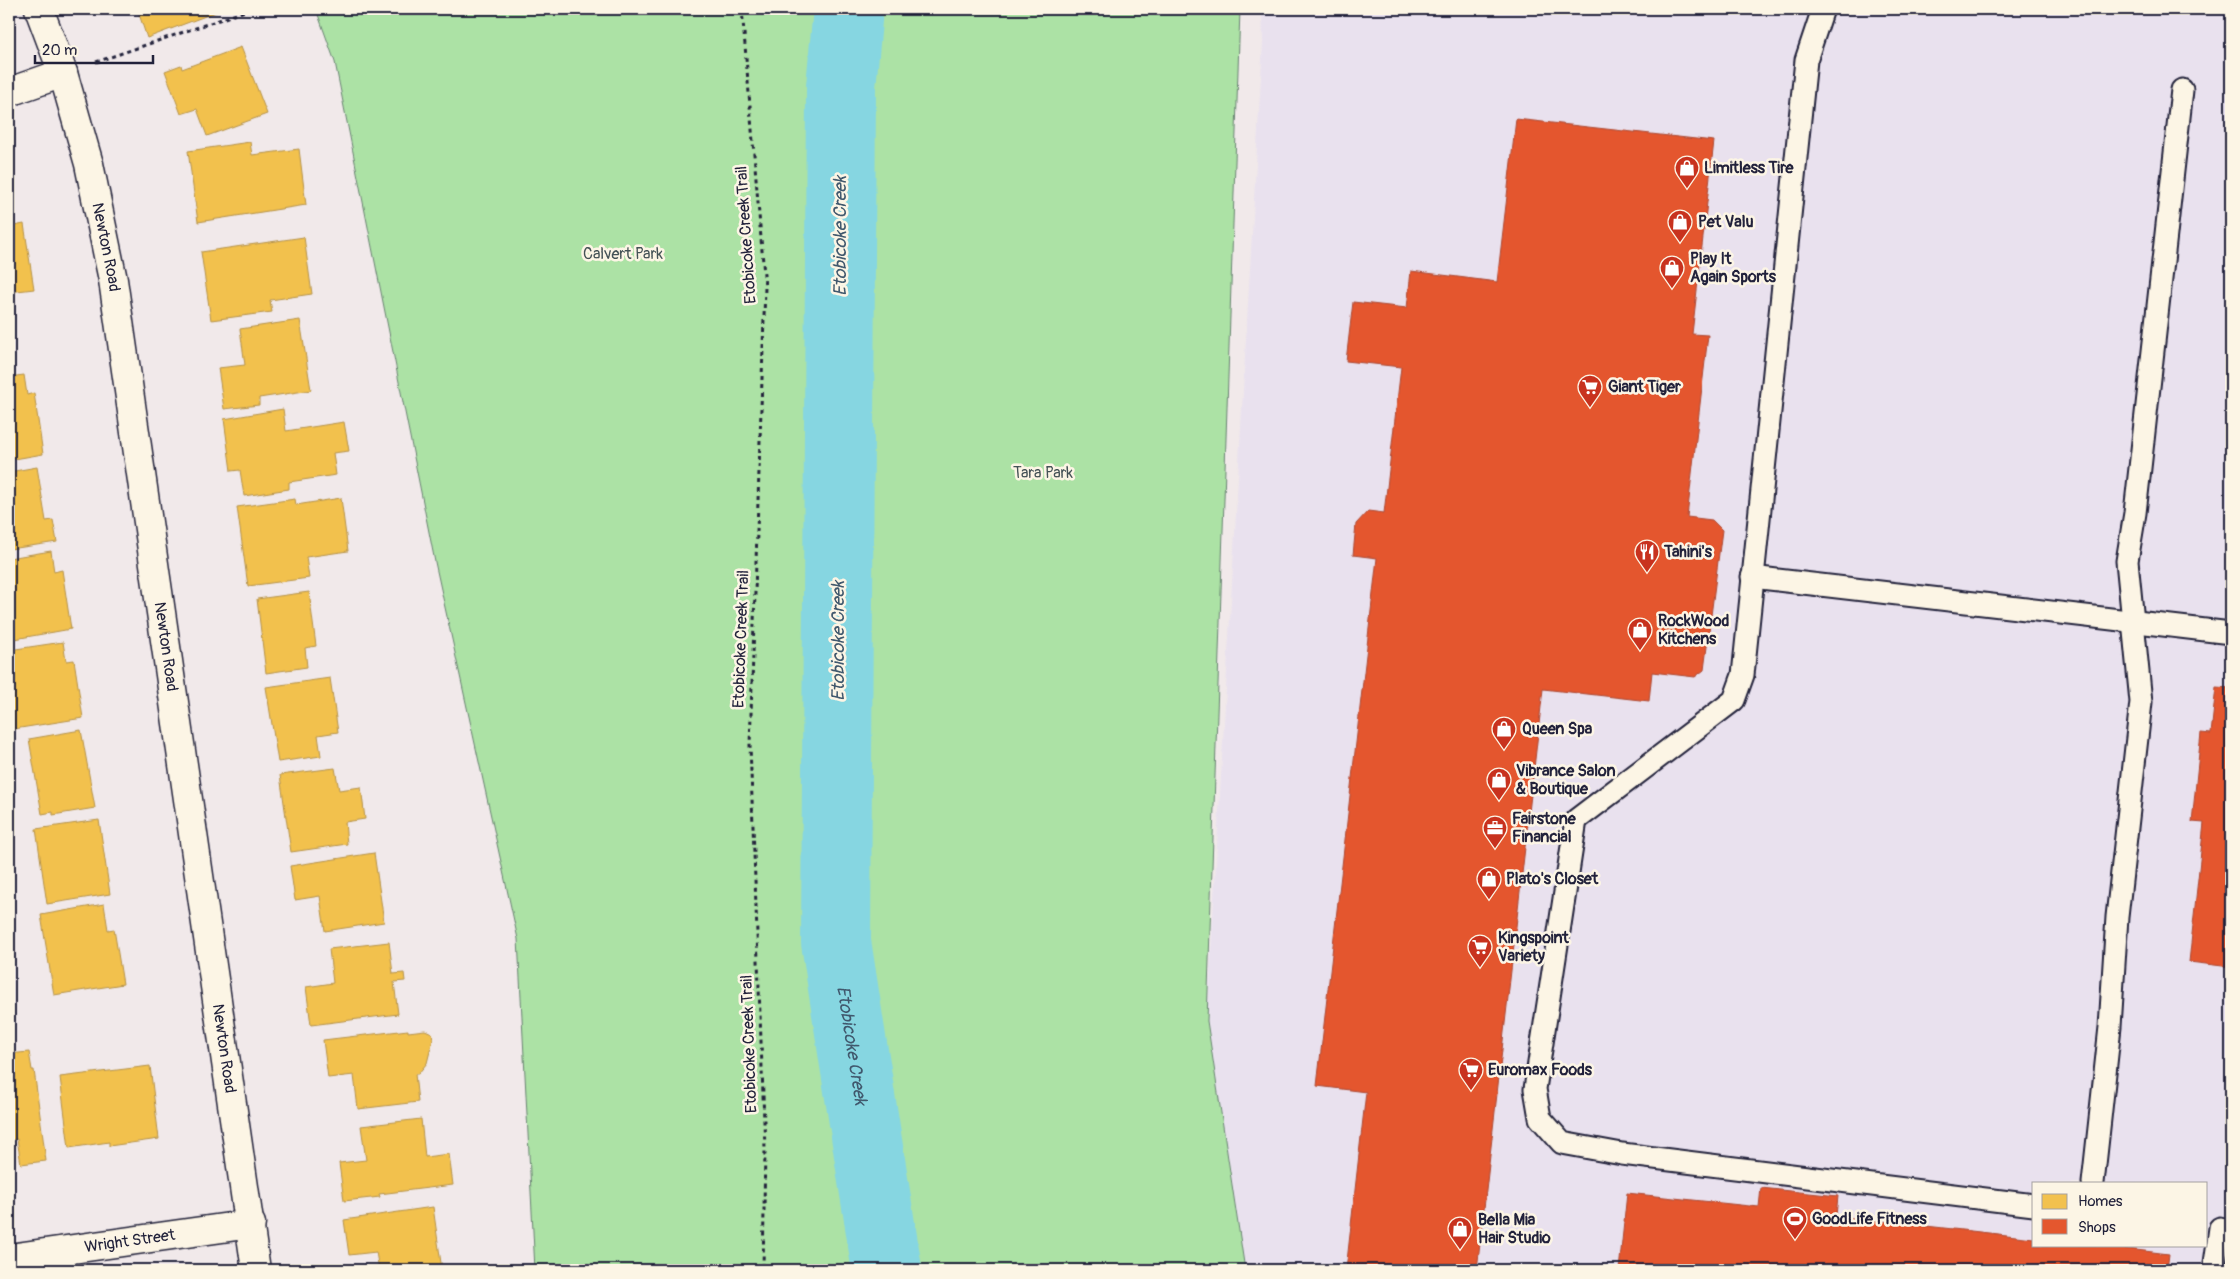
<svg xmlns="http://www.w3.org/2000/svg" width="2240" height="1279" font-family="Pangolin,sans-serif">
<style>
.built{fill:#e9e1ee;fill-rule:evenodd}
.green{fill:#ace2a5;stroke:#678270}
.homes{fill:#f2c14e;stroke:#b49148}
.shops{fill:#e4572e;stroke:#aa4732}
.lines{fill:none;stroke-linecap:round;stroke-linejoin:round}
.river{stroke:#86d6e1;stroke-width:70}
.service-casing{stroke:#22223b;stroke-width:25}
.minor-casing{stroke:#22223b;stroke-width:31}
.path{stroke:#22223b;stroke-width:3;stroke-dasharray:4 4;stroke-linecap:butt}
.service{stroke:#fcf5e5;stroke-width:21}
.minor{stroke:#fcf5e5;stroke-width:28}
.labels{text-anchor:middle;dominant-baseline:central;stroke-width:5;stroke-linejoin:round;paint-order:stroke}
.poi-label{font-size:16px;font-weight:bold;fill:#22223b;stroke:#fcf5e5;text-anchor:start}
.street-label{font-size:16px;fill:#22223b;stroke:#fcf5e5}
.park-label{font-size:16px;fill:#445256;stroke:#fcf5e5}
.water-label{font-size:18px;font-style:italic;fill:#40586d;stroke:#fcf5e5}
</style>
<rect width="100%" height="100%" fill="#f1e9ea"/>
<filter id="ink" filterUnits="userSpaceOnUse"><feTurbulence type="fractalNoise" baseFrequency=".02" numOctaves="2"/><feDisplacementMap in="SourceGraphic" scale="10" xChannelSelector="R" yChannelSelector="G"/><feConvolveMatrix kernelMatrix="1 2 1 2 8 2 1 2 1" color-interpolation-filters="sRGB"/></filter>
<g filter="url(#ink)">
<path class="built" d="M1262,9H2231V1270H1245L1207,1021L1263,42ZM2034,1183H2206V1245H2034Z"/>
<polygon class="green" points="316,9 1240,9 1207,1021 1245,1270 535,1270 518,939 435,562 335,62"/>
<g class="homes">
<polygon points="154,9 224,9 147,38 139,14"/>
<polygon points="241,47 267,114 207,136 197,109 181,114 165,71 181,65 182,69"/>
<polygon points="250,142 252,155 299,149 306,205 198,222 188,151"/>
<polygon points="24,224 34,289 9,292 9,227"/>
<polygon points="304,237 312,294 270,300 272,312 211,320 201,252"/>
<polygon points="300,320 311,390 259,398 259,405 224,409 218,368 245,365 240,329"/>
<polygon points="24,375 27,395 34,393 43,454 9,460 9,377"/>
<polygon points="283,409 286,431 344,422 349,451 333,453 336,475 289,482 289,489 244,496 240,470 231,471 224,419"/>
<polygon points="37,467 46,521 53,520 57,542 10,549 9,472"/>
<polygon points="341,498 348,551 306,557 309,578 248,586 237,507 295,499 296,505"/>
<polygon points="51,551 54,572 62,570 71,629 9,640 9,558"/>
<polygon points="309,592 316,646 305,648 307,667 266,673 257,599"/>
<polygon points="63,642 66,661 74,660 83,718 14,729 9,695 9,650"/>
<polygon points="330,678 338,732 318,735 321,756 278,762 266,687"/>
<polygon points="81,730 95,808 53,815 53,812 42,814 29,739"/>
<polygon points="335,768 339,790 361,787 365,819 345,822 347,844 291,852 280,775"/>
<polygon points="99,820 110,894 47,904 36,829"/>
<polygon points="374,853 384,922 325,931 320,896 295,900 290,866"/>
<polygon points="104,904 108,930 114,929 123,984 54,995 41,915"/>
<polygon points="389,942 393,974 404,973 405,981 394,982 398,1014 311,1025 306,987 333,983 329,949"/>
<polygon points="408,1030 408,1032 425,1030 432,1033 433,1039 427,1063 418,1074 415,1074 418,1102 358,1109 354,1075 328,1078 323,1040"/>
<polygon points="29,1052 32,1070 34,1070 46,1161 21,1164 17,1139 9,1140 9,1054"/>
<polygon points="150,1066 159,1139 109,1146 109,1142 69,1148 60,1077"/>
<polygon points="421,1119 425,1157 449,1154 453,1185 379,1194 380,1197 344,1201 339,1163 366,1160 361,1126"/>
<polygon points="433,1207 442,1270 379,1270 376,1252 349,1255 344,1220"/>
</g>
<g class="shops">
<polygon points="1516,119 1714,141 1692,334 1708,335 1687,517 1712,520 1722,530 1704,670 1695,677 1652,672 1649,701 1543,689 1477,1270 1346,1270 1366,1092 1317,1086 1377,558 1353,555 1356,524 1368,511 1384,513 1401,367 1346,361 1353,302 1407,308 1411,271 1497,282"/>
<polygon points="2216,687 2231,688 2231,967 2189,962 2204,823 2192,822 2201,733 2211,734"/>
<polygon points="1761,1188 1838,1196 1836,1216 2034,1238 2034,1245 2095,1245 2169,1254 2167,1270 1619,1270 1627,1193 1759,1207"/>
</g>
<g class="lines">
<path class="river" id="s1" d="M848,9L841,87L836,942L887,1270"/>
<defs>
<g id="service">
<polyline points="1823,9 1806,60 1743,675 1734,700 1576,820 1535,1089 1540,1118 1562,1143 1622,1154 2034,1205"/>
<polyline points="1752,577 2231,633"/>
<polyline points="2093,1183 2110,1027 2117,917 2141,702 2127,561 2135,513 2182,90"/>
<polyline points="2214,1270 2220,1228"/>
</g>
<g id="minor">
<path id="s2" d="M39,9L63,73L89,164L113,280L256,1270"/>
<polyline points="9,92 63,73"/>
<path id="s3" d="M9,1258L251,1224"/>
</g>
</defs>
<use href="#service" class="service-casing"/>
<use href="#minor" class="minor-casing"/>
<g class="path">
<polyline points="742,9 765,287 750,745 765,1149 763,1270"/>
<polyline points="96,62 251,9"/>
</g>
<use href="#service" class="service"/>
<use href="#minor" class="minor"/>
</g>
</g>
<defs>
<symbol id="shop-pin" viewBox="-11 -11 22 30"><path d="M0 17L-7.5 6A9.5 9.5 0 1 1 7.5 6Z" fill="#c8321e" stroke="#fcf5e5"/><path d="M-5-2.5h2.3a2.7 3.5 0 0 1 5.4 0H5L5.5 6h-11ZM-1.5-2.5h3a1.5 2.3 0 0 0-3 0Z" fill="#fff"/></symbol>
<symbol id="supermarket-pin" viewBox="-11 -11 22 30"><path d="M0 17L-7.5 6A9.5 9.5 0 1 1 7.5 6Z" fill="#c8321e" stroke="#fcf5e5"/><path d="M-6-5.5h2.5l.6 2H6L4.5 2H-2.5L-4.4-4H-6ZM-1.5 3.2a1.3 1.3 0 1 0 .1 0ZM3 3.2a1.3 1.3 0 1 0 .1 0Z" fill="#fff"/></symbol>
<symbol id="restaurant-pin" viewBox="-11 -11 22 30"><path d="M0 17L-7.5 6A9.5 9.5 0 1 1 7.5 6Z" fill="#c8321e" stroke="#fcf5e5"/><path d="M-5-6h1v4h1v-4h1v4h1v-4h1v5L-1.5 .5V6h-2V.5L-5-1ZM5-6V6H3V1.5H1.5Q1.5-4 5-6Z" fill="#fff"/></symbol>
<symbol id="office-pin" viewBox="-11 -11 22 30"><path d="M0 17L-7.5 6A9.5 9.5 0 1 1 7.5 6Z" fill="#c8321e" stroke="#fcf5e5"/><path d="M-6-3h4V-5.5h4V-3h4V5H-6ZM-1-4.5V-3h2v-1.5ZM-6 0V1H6V0Z" fill="#fff"/></symbol>
<symbol id="stadium-pin" viewBox="-11 -11 22 30"><path d="M0 17L-7.5 6A9.5 9.5 0 1 1 7.5 6Z" fill="#c8321e" stroke="#fcf5e5"/><path d="M0-5a6.5 5 0 1 0 0 10a6.5 5 0 1 0 0-10ZM-3.5-1.8h7v3.6h-7Z" fill="#fff"/></symbol>
</defs>
<g fill-rule="evenodd">
<use href="#shop-pin" x="1673" y="154" width="28" height="38"/>
<use href="#shop-pin" x="1666" y="208" width="28" height="38"/>
<use href="#shop-pin" x="1658" y="254" width="28" height="38"/>
<use href="#supermarket-pin" x="1576" y="373" width="28" height="38"/>
<use href="#restaurant-pin" x="1633" y="538" width="28" height="38"/>
<use href="#shop-pin" x="1626" y="616" width="28" height="38"/>
<use href="#shop-pin" x="1490" y="715" width="28" height="38"/>
<use href="#shop-pin" x="1485" y="766" width="28" height="38"/>
<use href="#office-pin" x="1481" y="814" width="28" height="38"/>
<use href="#shop-pin" x="1475" y="865" width="28" height="38"/>
<use href="#supermarket-pin" x="1466" y="933" width="28" height="38"/>
<use href="#supermarket-pin" x="1457" y="1056" width="28" height="38"/>
<use href="#stadium-pin" x="1781" y="1205" width="28" height="38"/>
<use href="#shop-pin" x="1446" y="1215" width="28" height="38"/>
</g>
<g class="labels">
<g class="poi-label">
<text x="1704" y="168">Limitless Tire</text>
<text x="1698" y="222">Pet Valu</text>
<text x="1690" y="259">Play It<tspan x="1690" dy="18">Again Sports</tspan></text>
<text x="1608" y="387">Giant Tiger</text>
<text x="1664" y="552">Tahini's</text>
<text x="1658" y="621">RockWood<tspan x="1658" dy="18">Kitchens</tspan></text>
<text x="1522" y="729">Queen Spa</text>
<text x="1516" y="771">Vibrance Salon<tspan x="1516" dy="18">&amp; Boutique</tspan></text>
<text x="1512" y="819">Fairstone<tspan x="1512" dy="18">Financial</tspan></text>
<text x="1506" y="879">Plato's Closet</text>
<text x="1498" y="938">Kingspoint<tspan x="1498" dy="18">Variety</tspan></text>
<text x="1488" y="1070">Euromax Foods</text>
<text x="1812" y="1219">GoodLife Fitness</text>
<text x="1478" y="1220">Bella Mia<tspan x="1478" dy="18">Hair Studio</tspan></text>
</g>
<g class="street-label">
<text transform="translate(746 235) rotate(-94)">Etobicoke Creek Trail</text>
<text stroke="none"><textPath href="#s2" startOffset="248">Newton Road</textPath></text>
<text transform="translate(741 639) rotate(-88)">Etobicoke Creek Trail</text>
<text stroke="none"><textPath href="#s2" startOffset="652">Newton Road</textPath></text>
<text transform="translate(749 1044) rotate(-92)">Etobicoke Creek Trail</text>
<text stroke="none"><textPath href="#s2" startOffset="1058">Newton Road</textPath></text>
<text stroke="none"><textPath href="#s3" startOffset="122">Wright Street</textPath></text>
</g>
<g class="park-label">
<text x="623" y="254">Calvert Park</text>
<text x="1043" y="473">Tara Park</text>
</g>
<g class="water-label">
<text transform="translate(840 236) rotate(-90)">Etobicoke Creek</text>
<text transform="translate(838 641) rotate(-90)">Etobicoke Creek</text>
<text stroke="none"><textPath href="#s1" startOffset="1038">Etobicoke Creek</textPath></text>
</g>
</g>
<rect width="2240" height="1279" fill="none" stroke="#fcf5e5" stroke-width="30"/>
<rect x="15" y="15" width="2210" height="1249" fill="none" stroke="#22223b" stroke-width="2" filter="url(#ink)"/>
<rect x="2032" y="1182" width="175" height="65" fill="#fcf5e5" stroke="#a5a1a1"/>
<rect x="2042" y="1194" width="25" height="15" fill="#f2c14e" stroke="#a5a1a1"/>
<text x="2078" y="1206" font-size="15" fill="#22223b">Homes</text>
<rect x="2042" y="1219" width="25" height="15" fill="#e4572e" stroke="#a5a1a1"/>
<text x="2078" y="1232" font-size="15" fill="#22223b">Shops</text>
<path d="M35 55v8h118v-8" fill="none" stroke="#22223b" stroke-width="2.5"/>
<text x="42" y="55" font-size="15" fill="#22223b" stroke="#fcf5e5" stroke-width="4" paint-order="stroke">20 m</text>
</svg>
